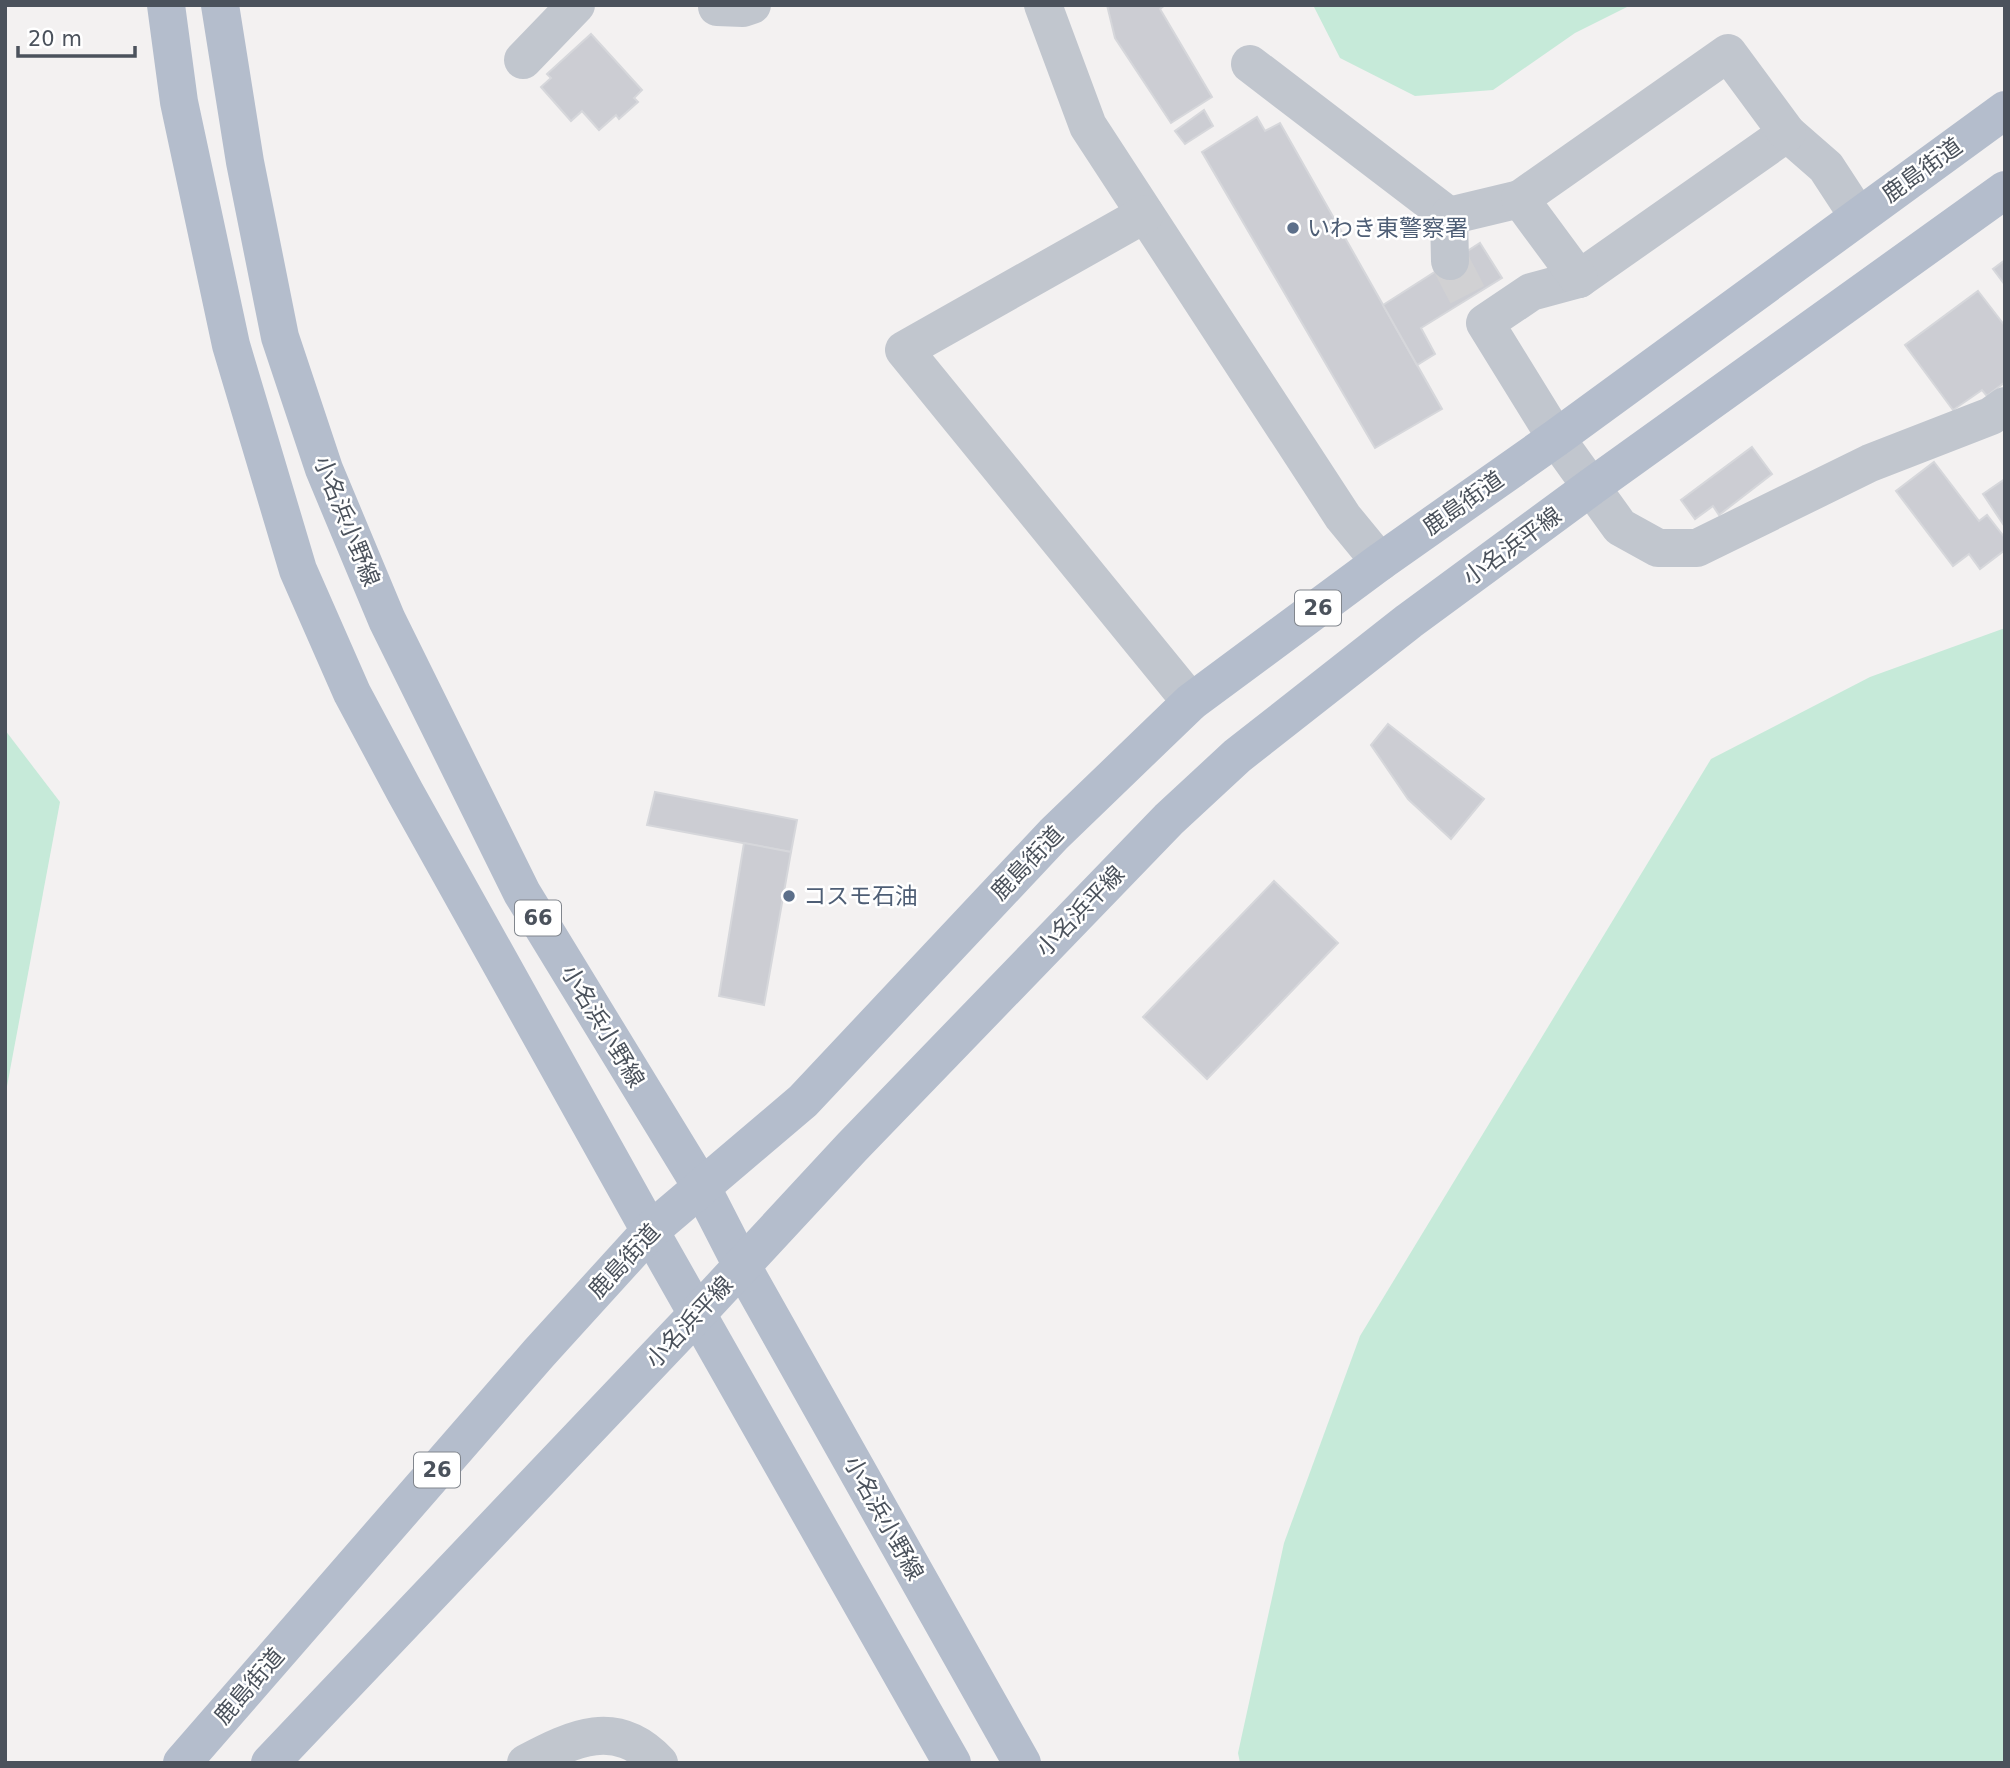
<svg xmlns="http://www.w3.org/2000/svg" width="2010" height="1768" font-family="'DejaVu Sans','Noto Sans JP',sans-serif">
<style>
.green{fill:#c6ead9}
.building{fill:#cccdd3;stroke:#d6d7db;stroke-width:2}
.lines{fill:none;stroke-linecap:round;stroke-linejoin:round}
.minor-tunnel{stroke:#d1d1d3;stroke-width:38;stroke-dasharray:38 19;stroke-linecap:butt}
.minor{stroke:#c1c6ce;stroke-width:38}
.major{stroke:#b4bdcc;stroke-width:38}
.service-dot{fill:#5c6f8a;stroke:#fff;stroke-width:2.5}
.labels{text-anchor:middle;dominant-baseline:central;stroke-width:5;stroke-linejoin:round;paint-order:stroke}
.shield{fill:#fff;stroke:#81868d;stroke-width:2}
.shield-label{font-size:21px;font-weight:bold;fill:#4b525c}
.street-label{font-size:23px;fill:#4b525c;stroke:#fff}
.service-label{font-size:23px;fill:#4e5e75;stroke:#fff;text-anchor:start}
</style>
<rect width="100%" height="100%" fill="#f3f1f1"/>
<g class="green">
<polygon points="1313,5 1631,5 1575,33 1493,90 1415,96 1340,58"/>
<polygon points="2005,628 2005,1763 1240,1763 1238,1753 1284,1543 1360,1336 1711,759 1870,677"/>
<polygon points="5,730 60,802 5,1097"/>
</g>
<g class="building">
<polygon points="1107,5 1165,5 1160,9 1212,97 1171,123 1115,38"/>
<polygon points="591,34 642,90 634,98 638,102 619,119 616,115 599,130 582,111 571,121 541,87 551,78 547,74"/>
<polygon points="1204,110 1213,126 1185,144 1175,131"/>
<polygon points="1257,117 1265,131 1280,123 1442,409 1375,448 1202,152"/>
<polygon points="1480,243 1502,278 1421,328 1435,354 1417,365 1383,305"/>
<polygon points="2005,260 2005,285 1993,269"/>
<polygon points="1978,291 2005,326 2005,382 1987,396 1982,390 1953,410 1905,345"/>
<polygon points="1752,447 1772,474 1719,515 1713,506 1695,519 1681,500"/>
<polygon points="1934,462 1979,521 1987,515 2005,538 2005,550 1980,569 1969,554 1953,566 1896,491"/>
<polygon points="2005,479 2005,527 1983,494"/>
<polygon points="1388,724 1484,799 1451,839 1408,799 1371,745"/>
<polygon points="655,792 797,820 791,852 647,825"/>
<polygon points="744,843 791,852 764,1005 719,996"/>
<polygon points="1274,881 1338,943 1207,1079 1143,1017"/>
</g>
<g class="lines">
<polyline class="minor-tunnel" points="1450,261 1469,298"/>
<g class="minor">
<polyline points="1043,5 1088,126 1343,517 1380,562"/>
<polyline points="717,7 743,8 752,5"/>
<polyline points="523,60 576,5"/>
<polyline points="1250,64 1449,216 1450,261"/>
<polyline points="1145,214 904,350 1191,702"/>
<polyline points="1449,216 1520,199"/>
<polyline points="1858,216 1826,167 1787,133 1579,279 1531,292 1485,323 1556,438 1620,527 1658,548 1697,548 1870,463 1991,416 2005,406"/>
<polyline points="1579,279 1520,199 1728,53 1787,133"/>
<path d="M526,1763C574,1738 616,1717 659,1763"/>
</g>
<g class="major">
<polyline points="166,5 179,102 231,345 298,570 352,693 405,792 650,1231 952,1763"/>
<polyline points="220,5 245,162 280,337 324,469 387,620 522,893 701,1186 742,1266 1022,1763"/>
<polyline points="182,1763 539,1353 650,1231 803,1101 1054,834 1191,702 1380,562 1556,438 2005,110"/>
<polyline points="270,1763 698,1313 852,1147 1169,819 1237,756 1409,621 1591,487 2005,190"/>
</g>
</g>
<g class="service-dot">
<circle cx="1293" cy="228" r="7"/>
<circle cx="789" cy="896" r="7"/>
</g>
<g class="labels">
<g class="shield">
<rect x="1295" y="590.5" width="46" height="35" rx="5"/>
<rect x="515" y="900.5" width="46" height="35" rx="5"/>
<rect x="414" y="1452.5" width="46" height="35" rx="5"/>
</g>
<g class="shield-label">
<text x="1318" y="608">26</text>
<text x="538" y="918">66</text>
<text x="437" y="1470">26</text>
</g>
<g class="street-label">
<text transform="translate(1922 170) rotate(-36)">鹿島街道</text>
<text transform="translate(1463 503) rotate(-35)">鹿島街道</text>
<text transform="translate(347 521) rotate(68)">小名浜小野線</text>
<text transform="translate(1512 546) rotate(-36)">小名浜平線</text>
<text transform="translate(1027 863) rotate(-46)">鹿島街道</text>
<text transform="translate(1080 911) rotate(-46)">小名浜平線</text>
<text transform="translate(603 1026) rotate(59)">小名浜小野線</text>
<text transform="translate(624 1261) rotate(-47)">鹿島街道</text>
<text transform="translate(689 1322) rotate(-47)">小名浜平線</text>
<text transform="translate(884 1518) rotate(61)">小名浜小野線</text>
<text transform="translate(249 1686) rotate(-49)">鹿島街道</text>
</g>
<g class="service-label">
<text x="1307" y="228">いわき東警察署</text>
<text x="803" y="896">コスモ石油</text>
</g>
</g>
<rect width="2010" height="1768" fill="none" stroke="#4b525c" stroke-width="14"/>
<path d="M18 46v10h117v-10" fill="none" stroke="#4b525c" stroke-width="3.5"/>
<text x="28" y="46" font-size="21" fill="#4b525c" stroke="#ffffff" stroke-width="5" paint-order="stroke">20 m</text>
</svg>
